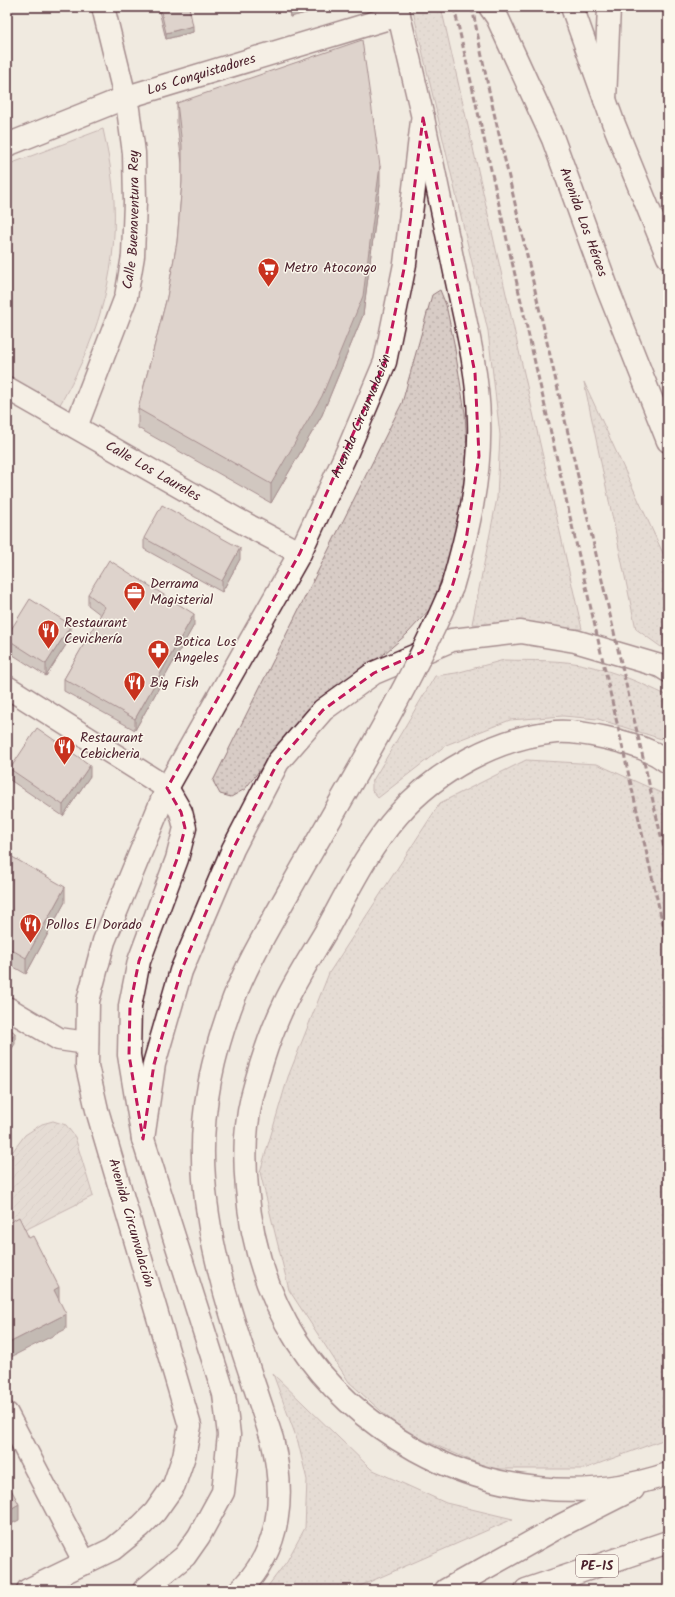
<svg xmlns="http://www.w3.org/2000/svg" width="675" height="1597" font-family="Kalam,sans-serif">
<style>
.grass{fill:url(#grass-dots);stroke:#917678}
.park{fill:#d8ccc6;stroke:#917678}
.garden{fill:url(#garden-furrows);stroke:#917678}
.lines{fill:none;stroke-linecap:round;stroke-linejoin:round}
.minor-casing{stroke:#4a1f2b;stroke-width:25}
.major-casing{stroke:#4a1f2b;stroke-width:25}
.highway-casing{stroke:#4a1f2b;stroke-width:25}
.minor{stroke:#fbf7ec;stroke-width:22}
.major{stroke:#fbf7ec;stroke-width:22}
.highway{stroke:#fbf7ec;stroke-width:22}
.rail{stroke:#4a1f2b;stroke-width:3;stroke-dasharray:6 3;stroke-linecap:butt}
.highway-bridge-casing{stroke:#4a1f2b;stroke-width:25;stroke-linecap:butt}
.highway-bridge{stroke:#fbf7ec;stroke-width:22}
.wall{fill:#ac9e9a;stroke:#4a1f2b}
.shaded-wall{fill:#8c817d;stroke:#4a1f2b}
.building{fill:#c8b8b3;stroke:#4a1f2b}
.marked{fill:none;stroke:#c2185b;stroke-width:3;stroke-dasharray:8 5;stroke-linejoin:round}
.labels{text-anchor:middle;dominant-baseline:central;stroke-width:3;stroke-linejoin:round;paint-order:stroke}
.shield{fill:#fbf7ec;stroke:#7f6065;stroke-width:1}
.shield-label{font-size:13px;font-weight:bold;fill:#4a1f2b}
.street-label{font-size:14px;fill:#4a1f2b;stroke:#fbf7ec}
.poi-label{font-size:14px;fill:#4a1f2b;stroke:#fbf7ec;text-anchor:start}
</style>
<defs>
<pattern id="grass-dots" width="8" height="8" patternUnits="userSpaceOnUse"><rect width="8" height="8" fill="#d8ccc6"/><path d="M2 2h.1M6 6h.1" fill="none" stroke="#bbafaa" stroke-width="1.8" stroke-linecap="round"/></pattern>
<pattern id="garden-furrows" width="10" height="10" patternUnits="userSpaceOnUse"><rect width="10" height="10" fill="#d8ccc6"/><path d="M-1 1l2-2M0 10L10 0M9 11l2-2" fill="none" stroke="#bbafaa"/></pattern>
</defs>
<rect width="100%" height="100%" fill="#f0eae0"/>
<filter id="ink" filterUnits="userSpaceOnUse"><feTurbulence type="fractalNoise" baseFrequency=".025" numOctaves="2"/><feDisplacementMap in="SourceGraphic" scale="8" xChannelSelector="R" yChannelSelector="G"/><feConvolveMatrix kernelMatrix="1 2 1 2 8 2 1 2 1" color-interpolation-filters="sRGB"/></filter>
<g filter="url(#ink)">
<g class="grass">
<polygon points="412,7 441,7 582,629 472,624 497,498 500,435 488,331"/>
<polygon points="440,290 446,305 454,343 465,413 469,481 453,546 431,608 407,634 280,744 245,789 231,797 220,794 213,781 402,403 432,295"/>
<polygon points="584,382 668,564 668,652 636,629"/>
<path d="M504,660C531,661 562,659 589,666C616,672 641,683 666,695L668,696V741L598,719L563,716L510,720L446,745L378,798L372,791V782L435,676L456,673Z"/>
<polygon points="526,760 597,764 668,796 668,1438 584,1469 491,1469 403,1431 349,1382 289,1290 260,1172 288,1077 329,973 440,803"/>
<polygon points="273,1374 371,1469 446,1503 513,1519 351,1590 265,1590 287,1561 305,1528 307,1480 298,1442"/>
</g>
<path class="park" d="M103,129C108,153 113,177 114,201C118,277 95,344 58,408L7,374V165Z"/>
<polygon class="garden" points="53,1121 66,1125 75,1137 93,1196 7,1239 7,1159 25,1135 42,1124"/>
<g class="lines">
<defs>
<g id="minor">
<polyline points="605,100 609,7"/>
<path id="s1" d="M7,145L127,97L399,15"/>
<path id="s2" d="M7,388L238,520L300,553"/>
<path id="s3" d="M76,427L126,297L133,256L135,202L134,153L128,109L103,7"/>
<polyline points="7,687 167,788 181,812 185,828 177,859 139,961 130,1006 129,1055 143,1139 224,1394 229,1435 223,1492 199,1536 185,1556 144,1590"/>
<polyline points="7,1008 59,1039 87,1043"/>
<polyline points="7,1414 85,1563"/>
<path id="s4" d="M28,1590L113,1549L141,1526L155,1512L174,1485L184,1456L190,1426L97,1110L87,1066L88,1001L104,941L167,788L300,553L347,452L385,362L405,264L422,121"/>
</g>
<g id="major">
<polyline points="397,7 423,118"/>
<path id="s5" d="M490,7L497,17L553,139L608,290L668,441"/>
<polyline points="572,7 613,122 668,257"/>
<polyline points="143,1139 154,1064 181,971 233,849 278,762 323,710 374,673 452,640 521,632 575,641 660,666 668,671"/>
</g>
<g id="highway">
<path d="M423,118C434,171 445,224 456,277C466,324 478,372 479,420C481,477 468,532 452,587"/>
<path d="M668,762C663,759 657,754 651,752C630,742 579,730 556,732C498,737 436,771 398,815C368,849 348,891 326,931C312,955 296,979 284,1005C270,1034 260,1066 252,1097C245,1126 244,1158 247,1188C256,1303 315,1394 416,1450C492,1492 585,1502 668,1474"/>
<path d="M240,1590C282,1549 285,1493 272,1439C245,1354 210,1268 204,1179C199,1117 212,1055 234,998C248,962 269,927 288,893"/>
<polyline points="446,1590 562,1525 633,1489"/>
<polyline points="526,1590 668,1542"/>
</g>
</defs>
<use href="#minor" class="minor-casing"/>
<use href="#major" class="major-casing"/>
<use href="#highway" class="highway-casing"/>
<use href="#minor" class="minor"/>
<use href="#major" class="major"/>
<use href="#highway" class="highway"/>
<g class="rail">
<polyline points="454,7 668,947"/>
<polyline points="472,7 489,91 668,866"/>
</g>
<defs>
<path id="highway-bridge" d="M288,893C344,793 408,692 452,587"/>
</defs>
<use href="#highway-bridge" class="highway-bridge-casing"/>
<use href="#highway-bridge" class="highway-bridge"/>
</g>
<g class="wall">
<polygon points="158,7 189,7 193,32 166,39"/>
<polygon points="288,7 329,7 290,17"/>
<polygon points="177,103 380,185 363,315 322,415 271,503 138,428 138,409 167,297 177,242 182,182 182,164 177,122"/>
<polygon points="144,538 240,559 222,592 144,549"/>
<polygon points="88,594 194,625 135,730 64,691 64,679 101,615 88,605"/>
<polygon points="7,636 71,637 46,676 7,651"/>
<polygon points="10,769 90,776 63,816 10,780"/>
<polygon points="7,854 65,902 26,974 7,963"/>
</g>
<g class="shaded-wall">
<polygon points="290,7 329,7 290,17"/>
<polygon points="193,26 193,32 166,39 166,33"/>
<polygon points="380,166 380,185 363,315 322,415 271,503 271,484"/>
<polygon points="240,548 240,559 222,592 222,581"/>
<polygon points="194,614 194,625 135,730 135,719"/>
<polygon points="71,625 71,637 46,676 46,664"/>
<polygon points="90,765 90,776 63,816 63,805"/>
<polygon points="65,887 65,902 26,974 26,958"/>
<polygon points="15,1033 15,1044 7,1056 7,1045"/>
<polygon points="59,1287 59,1302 54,1290"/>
<polygon points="66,1314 66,1329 7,1359 7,1344"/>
<polygon points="19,1504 19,1520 7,1526 7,1511"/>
</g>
<g class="building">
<polygon points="160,7 189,7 193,26 166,33"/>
<polygon points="362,40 380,166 363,296 322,396 271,484 138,409 167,297 177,242 182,182 182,145 177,103"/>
<polygon points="162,505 240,548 222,581 144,538"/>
<polygon points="109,560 194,614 135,719 64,679 105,607 88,594"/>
<polygon points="30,599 71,625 46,664 7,639 7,636"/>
<polygon points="37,728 90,765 63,805 10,769"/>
<polygon points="7,854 65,887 26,958 7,947"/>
<polygon points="7,1027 15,1033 7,1045"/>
<polygon points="19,1217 29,1238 33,1236 59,1287 54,1290 66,1314 7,1344 7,1224"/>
<polygon points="7,1482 19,1504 7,1511"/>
</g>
</g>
<path d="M0 0H675V1597H0ZM423,118L475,373L479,456L466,540L452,587L422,652L374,673L323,710L278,762L233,849L181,971L154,1064L143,1139L129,1055L130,1006L139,961L177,859L185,828L181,812L167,788L300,553L385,362L405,264Z" fill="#f0eae0" fill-opacity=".55" fill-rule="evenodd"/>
<path class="marked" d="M423,118L475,373L479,456L466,540L452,587L422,652L374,673L323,710L278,762L233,849L181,971L154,1064L143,1139L129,1055L130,1006L139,961L177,859L185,828L181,812L167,788L300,553L385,362L405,264Z"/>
<defs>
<symbol id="supermarket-pin" viewBox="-11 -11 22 30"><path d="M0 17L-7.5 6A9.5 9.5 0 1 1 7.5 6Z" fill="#c8321e" stroke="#fbf7ec"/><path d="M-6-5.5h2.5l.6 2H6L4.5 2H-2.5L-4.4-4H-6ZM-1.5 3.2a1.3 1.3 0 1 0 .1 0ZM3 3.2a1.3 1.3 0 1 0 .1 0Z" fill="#fff"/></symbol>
<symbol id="office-pin" viewBox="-11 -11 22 30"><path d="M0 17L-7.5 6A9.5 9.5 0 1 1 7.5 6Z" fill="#c8321e" stroke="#fbf7ec"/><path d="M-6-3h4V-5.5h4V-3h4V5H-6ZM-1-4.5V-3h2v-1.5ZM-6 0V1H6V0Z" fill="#fff"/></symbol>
<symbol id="restaurant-pin" viewBox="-11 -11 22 30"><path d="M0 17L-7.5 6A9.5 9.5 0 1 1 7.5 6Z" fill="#c8321e" stroke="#fbf7ec"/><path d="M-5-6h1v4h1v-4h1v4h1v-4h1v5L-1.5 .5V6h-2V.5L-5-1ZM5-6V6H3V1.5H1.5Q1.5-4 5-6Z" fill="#fff"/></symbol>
<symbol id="pharmacy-pin" viewBox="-11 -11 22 30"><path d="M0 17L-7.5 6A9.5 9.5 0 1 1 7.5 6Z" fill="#c8321e" stroke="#fbf7ec"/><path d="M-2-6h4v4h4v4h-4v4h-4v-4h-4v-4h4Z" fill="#fff"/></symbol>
</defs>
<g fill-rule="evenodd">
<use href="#supermarket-pin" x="256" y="256" width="25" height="34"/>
<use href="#office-pin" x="122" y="580" width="25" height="34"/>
<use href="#restaurant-pin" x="36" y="618" width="25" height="34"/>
<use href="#pharmacy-pin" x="146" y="638" width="25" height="34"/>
<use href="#restaurant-pin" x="122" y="670" width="25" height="34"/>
<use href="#restaurant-pin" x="52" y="734" width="25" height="34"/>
<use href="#restaurant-pin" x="18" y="912" width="25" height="34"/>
</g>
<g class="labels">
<rect class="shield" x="576" y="1555" width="42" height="22" rx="3"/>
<g class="shield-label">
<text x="597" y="1566">PE-1S</text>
</g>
<g class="street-label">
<text stroke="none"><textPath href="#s1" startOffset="207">Los Conquistadores</textPath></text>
<text stroke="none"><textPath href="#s3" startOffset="217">Calle Buenaventura Rey</textPath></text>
<text stroke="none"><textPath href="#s5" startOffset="235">Avenida Los Héroes</textPath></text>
<text stroke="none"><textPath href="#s4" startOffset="1332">Avenida Circunvalación</textPath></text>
<text stroke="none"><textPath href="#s2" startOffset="168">Calle Los Laureles</textPath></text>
<text transform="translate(131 1223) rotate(74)">Avenida Circunvalación</text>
</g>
<g class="poi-label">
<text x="284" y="268">Metro Atocongo</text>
<text x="150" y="584">Derrama<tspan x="150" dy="16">Magisterial</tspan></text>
<text x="64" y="623">Restaurant<tspan x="64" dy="16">Cevichería</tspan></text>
<text x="174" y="642">Botica Los<tspan x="174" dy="16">Angeles</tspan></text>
<text x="150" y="683">Big Fish</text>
<text x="80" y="738">Restaurant<tspan x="80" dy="16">Cebicheria</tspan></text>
<text x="46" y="925">Pollos El Dorado</text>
</g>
</g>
<rect width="675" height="1597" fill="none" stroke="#fbf7ec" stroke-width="24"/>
<rect x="12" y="12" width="651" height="1573" fill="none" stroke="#4a1f2b" stroke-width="1.5" filter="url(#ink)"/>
</svg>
